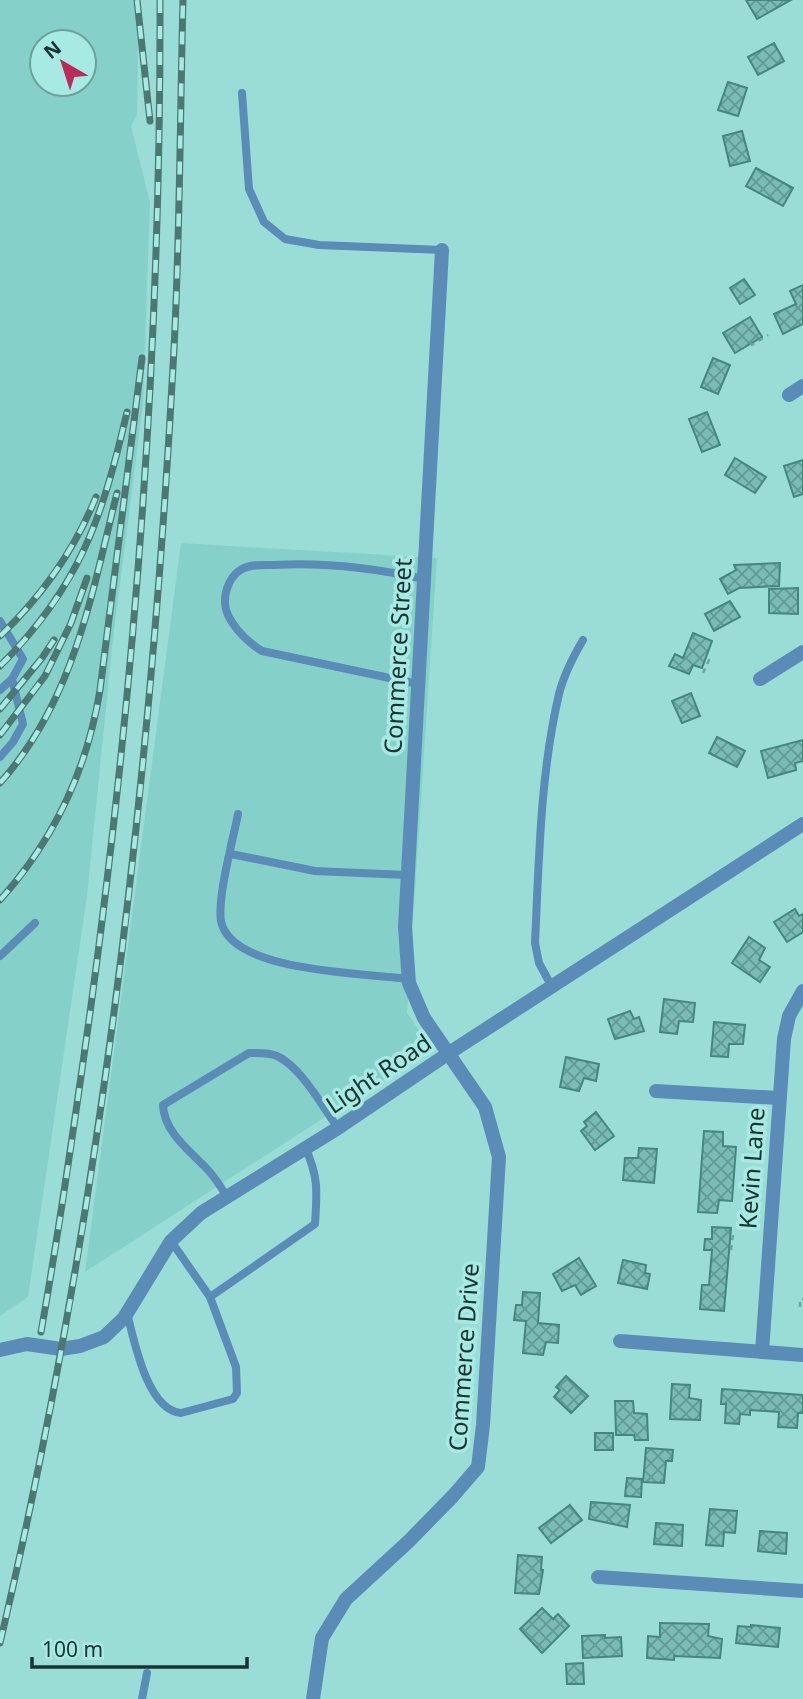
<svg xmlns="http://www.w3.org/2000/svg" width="803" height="1699" font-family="'Noto Sans',sans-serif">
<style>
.built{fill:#85d1c9;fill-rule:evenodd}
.building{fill:url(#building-cross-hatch);stroke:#458680;stroke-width:2}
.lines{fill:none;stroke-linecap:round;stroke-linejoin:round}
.path{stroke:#6ea49e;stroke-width:2.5;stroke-dasharray:5 5;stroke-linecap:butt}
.service{stroke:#5b8bb7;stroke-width:8}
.minor{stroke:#5b8bb7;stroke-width:14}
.rail-casing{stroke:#4c7773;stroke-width:7}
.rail{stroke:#a7eae3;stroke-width:4.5;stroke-dasharray:13;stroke-linecap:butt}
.labels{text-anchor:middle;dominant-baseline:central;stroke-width:7;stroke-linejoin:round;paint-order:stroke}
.street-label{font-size:24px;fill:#183331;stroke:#a7eae3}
</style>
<defs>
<pattern id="building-cross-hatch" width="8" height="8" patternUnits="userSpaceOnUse" patternTransform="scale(1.75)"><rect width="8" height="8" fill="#7abcb5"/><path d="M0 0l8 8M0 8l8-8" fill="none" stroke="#639994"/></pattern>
</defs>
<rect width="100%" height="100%" fill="#9addd6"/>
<g class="built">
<path d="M0,0H139L137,115L131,126L150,202L143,404L113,639L87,896L28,1297L0,1316ZM42,42H84V84H42Z"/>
<polygon points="181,543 437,558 407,1013 432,1048 85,1272"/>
</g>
<g class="building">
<polygon points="746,0 791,0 757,19"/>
<polygon points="774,43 784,61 758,75 748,57"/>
<polygon points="728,82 747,88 738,116 718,110"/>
<polygon points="742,131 750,161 730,166 723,136"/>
<polygon points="756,168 793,188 783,206 746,186"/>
<polygon points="744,279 755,295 740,304 730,288"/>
<polygon points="803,285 803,324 783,334 774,314 796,304 790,291"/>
<polygon points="750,317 762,337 735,353 723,333"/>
<polygon points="713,358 730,365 718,394 701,387"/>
<polygon points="707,412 720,445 702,452 689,419"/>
<polygon points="735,458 766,477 755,493 725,475"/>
<polygon points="803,460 803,494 794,497 784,466"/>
<polygon points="780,563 779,586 739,588 728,594 720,579 736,570 734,565"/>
<polygon points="798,588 798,614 769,613 769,589"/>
<polygon points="730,601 740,617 714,631 705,614"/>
<polygon points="693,633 712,641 702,668 693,665 689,674 669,666 675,654 683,658"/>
<polygon points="691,693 700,716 682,723 672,701"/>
<polygon points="717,737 745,751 737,767 709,753"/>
<polygon points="803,740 803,761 795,763 796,770 768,778 761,751"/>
<polygon points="795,909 799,916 803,914 803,932 787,942 774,922"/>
<polygon points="749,937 765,948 759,960 770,967 760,982 732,963"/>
<polygon points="664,999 695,1003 693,1022 679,1021 677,1034 660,1032"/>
<polygon points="630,1011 634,1019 639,1017 644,1031 615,1039 608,1019"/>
<polygon points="714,1022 745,1025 743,1044 729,1044 728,1057 711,1056"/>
<polygon points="566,1057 599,1064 596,1081 584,1078 579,1091 560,1087"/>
<polygon points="596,1112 614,1136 595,1150 581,1131 587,1126 584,1122"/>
<polygon points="704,1131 723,1132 723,1146 736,1147 732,1201 719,1200 717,1213 698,1212"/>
<polygon points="639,1148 657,1149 654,1183 623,1180 625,1158 638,1158"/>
<polygon points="712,1227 731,1228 724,1311 700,1309 702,1285 709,1285 712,1250 704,1250 705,1239 712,1239"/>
<polygon points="579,1258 596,1286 581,1295 575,1285 562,1291 553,1274"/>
<polygon points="623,1260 646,1265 645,1273 650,1274 647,1289 618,1283"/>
<polygon points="523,1292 540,1293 538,1323 559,1325 558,1343 546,1342 543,1355 523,1353 526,1321 514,1320 516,1305 522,1305"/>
<polygon points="566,1376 588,1396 571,1413 554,1397 560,1390 556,1387"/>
<polygon points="672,1384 690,1385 689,1398 701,1400 700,1420 670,1419"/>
<polygon points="722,1389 803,1395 803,1413 798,1413 797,1428 778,1427 779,1412 750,1410 750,1415 740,1414 739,1424 725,1423 726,1404 721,1404"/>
<polygon points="615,1401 633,1401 634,1413 647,1414 648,1440 635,1440 634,1435 616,1435"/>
<rect x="595" y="1433" width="18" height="17"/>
<polygon points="646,1448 673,1450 672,1461 666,1461 664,1483 643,1482"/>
<polygon points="627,1478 642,1479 641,1497 625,1496"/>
<polygon points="591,1502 630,1505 627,1527 589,1519"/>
<polygon points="570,1505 582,1520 551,1543 539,1528"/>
<polygon points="710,1509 737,1511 735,1533 724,1532 723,1546 706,1545"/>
<polygon points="656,1523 683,1525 682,1546 654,1544"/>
<polygon points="760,1531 787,1533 786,1554 758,1551"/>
<polygon points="518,1555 542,1557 541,1570 543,1570 539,1594 515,1593"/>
<polygon points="542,1608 553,1619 558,1614 569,1626 542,1653 520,1629"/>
<polygon points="660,1623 709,1624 708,1636 722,1639 720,1658 674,1656 674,1660 647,1658 648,1636 660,1637"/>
<polygon points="751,1625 780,1628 778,1647 736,1643 738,1626 751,1627"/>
<polygon points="605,1635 605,1638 621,1637 622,1656 583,1658 582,1636"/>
<polygon points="583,1663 584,1684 567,1684 566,1664"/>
</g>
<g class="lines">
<g class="path">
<polyline points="751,343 752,345 768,335"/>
<polyline points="703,673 709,660 706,659"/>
<polyline points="731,1250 733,1234"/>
<polyline points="800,1307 800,1299 803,1299"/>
</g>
<g class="service">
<polyline points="242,93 249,189 264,222 285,239 319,245 442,250"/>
<polyline points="0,621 23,659 12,679 23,724 13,742 0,757"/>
<path d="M418,684L262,651C247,642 224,620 225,601C225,589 231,575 242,569C251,564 264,565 274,565C325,562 374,568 424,579"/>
<polyline points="0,690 12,679"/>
<path d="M238,814C233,840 217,898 221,921C231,973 367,973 408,979"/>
<polyline points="231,854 315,871 407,875"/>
<polyline points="0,956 35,923"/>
<path d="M552,987L539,963L535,943C539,861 540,775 559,694C564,674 573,657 583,640"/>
<path d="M227,1197C221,1187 215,1177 207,1169C189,1150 164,1132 163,1105L249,1053C258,1053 268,1052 277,1056C301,1067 322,1106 338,1128"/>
<path d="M210,1297L315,1224C317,1192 319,1178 305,1147"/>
<path d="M127,1313C134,1340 147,1410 181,1413L233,1399L237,1393L236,1367L210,1297L171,1241"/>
<polyline points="142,1699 147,1673"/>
</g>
<g class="minor">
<polyline points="789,395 803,386"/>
<polyline points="760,679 803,652"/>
<polyline points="656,1091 779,1098"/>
<polyline points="620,1341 803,1355"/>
<polyline points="0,1350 27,1344 61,1349 80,1346 104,1337 124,1318 171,1241 201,1213 338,1128 449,1053 803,824"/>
<polyline points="762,1352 784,1039 789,1016 803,991"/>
<polyline points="598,1577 803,1591"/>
<polyline points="313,1699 322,1638 346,1599 409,1541 453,1496 478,1467 483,1425 499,1157 485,1107 424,1018 409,983 405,927 442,250"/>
</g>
<defs>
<g id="rail">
<polyline points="137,0 150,121"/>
<path d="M0,636C41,597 75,549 96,497"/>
<path d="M0,666C80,586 102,519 127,412"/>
<polyline points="0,709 42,658 54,640"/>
<polyline points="0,735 45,676 71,623 87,578"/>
<path d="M0,783C74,700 91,597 117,493"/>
<path d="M0,900C54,840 87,770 100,690L142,358"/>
<path d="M41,1332C60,1226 75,1120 90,1013C136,677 161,339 160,0"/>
<path d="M0,1643C100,1219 151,783 174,349C180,233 180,116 183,0"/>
</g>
</defs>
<use href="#rail" class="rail-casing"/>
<use href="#rail" class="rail"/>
</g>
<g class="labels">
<g class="street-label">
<text transform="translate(397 656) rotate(-87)">Commerce Street</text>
<text transform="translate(378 1073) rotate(-34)">Light Road</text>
<text transform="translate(751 1168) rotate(-86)">Kevin Lane</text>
<text transform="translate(463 1357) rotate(-86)">Commerce Drive</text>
</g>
</g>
<g transform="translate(63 63) rotate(321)"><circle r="33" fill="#a7eae3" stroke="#6ea19c" stroke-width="2"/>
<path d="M0-5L12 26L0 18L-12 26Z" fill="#ba2b58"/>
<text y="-10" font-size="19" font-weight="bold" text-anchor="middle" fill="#183331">N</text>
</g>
<path d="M32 1657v10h215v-10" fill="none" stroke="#183331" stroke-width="3.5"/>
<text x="42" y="1657" font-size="21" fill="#183331" stroke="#a7eae3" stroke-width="5" paint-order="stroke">100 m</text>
</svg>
